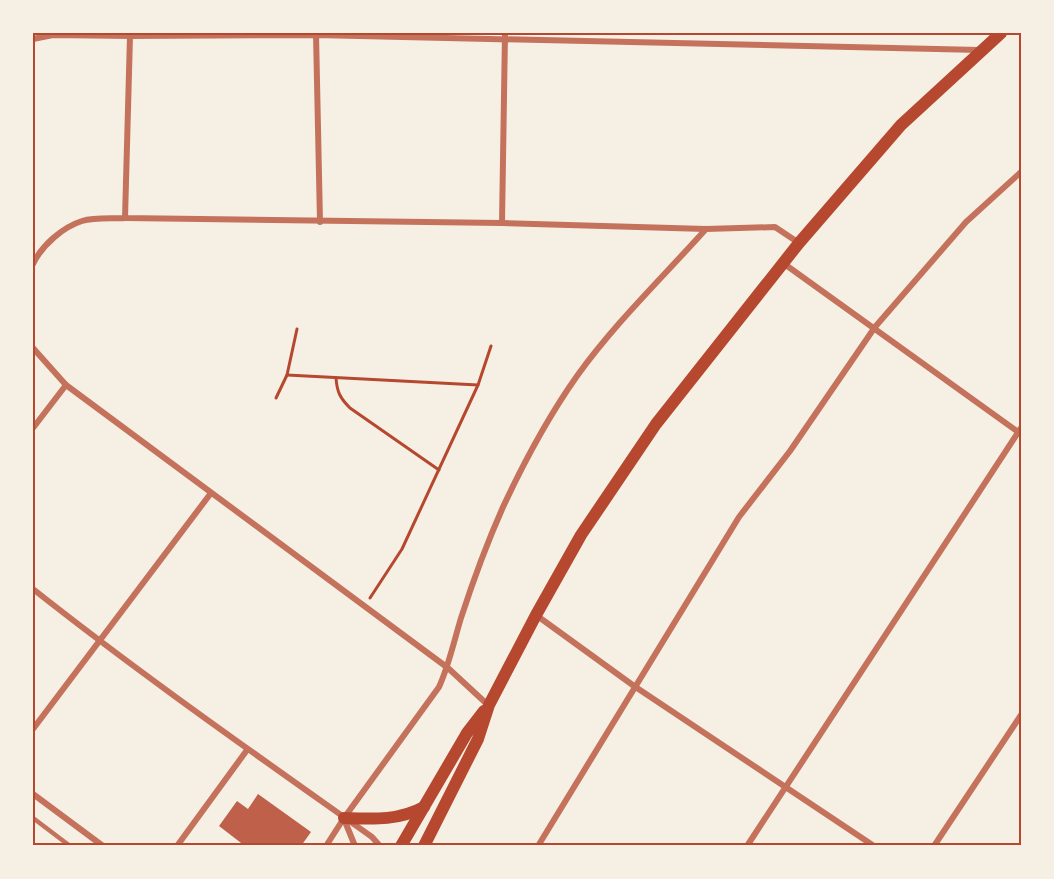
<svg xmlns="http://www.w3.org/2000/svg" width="1054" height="879" font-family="Lato,sans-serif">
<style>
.building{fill:#bf614a}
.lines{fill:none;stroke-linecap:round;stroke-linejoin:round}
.path{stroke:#b5482f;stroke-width:3}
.service{stroke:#c5725c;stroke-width:4.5}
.minor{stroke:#c5725c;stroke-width:6}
.secondary{stroke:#b5482f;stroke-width:12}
.neatline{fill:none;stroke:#b5482f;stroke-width:2}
</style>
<rect width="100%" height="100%" fill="#f6efe4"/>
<polygon class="building" points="258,794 311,832 301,846 245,846 219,826 237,801 248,809"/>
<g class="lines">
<g class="path">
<polyline points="287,375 478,385"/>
<path d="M336,378C337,392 340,398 350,408L439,470"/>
<polyline points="276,398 287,375 297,329"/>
<polyline points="370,598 402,549 478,385 491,346"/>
</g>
<polyline class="service" points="33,818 70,846"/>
<g class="minor">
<polyline points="316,34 320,222"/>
<polyline points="33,39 53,35 130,36 130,33"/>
<polyline points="502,223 505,33"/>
<polyline points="799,243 775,227 706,229 502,223 125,218 130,36 316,35 980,50"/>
<polyline points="783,263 1021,434"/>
<path d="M33,264C42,245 63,227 82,221C95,217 112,219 125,218"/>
<polyline points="33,348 66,385 448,668 488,705"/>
<polyline points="33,428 66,385"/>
<path d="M33,589C143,676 258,756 372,837L380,846"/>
<polyline points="536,615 634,686 874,846"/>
<polyline points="33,729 211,493"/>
<polyline points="33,794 103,846"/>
<polyline points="344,819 355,846"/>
<polyline points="177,846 247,750"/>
<path d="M326,846L344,818L439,687C449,665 454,641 461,618C473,581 487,543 503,507C524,462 548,417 577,376C615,323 663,277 706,229"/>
<polyline points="538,846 739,517 790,451 875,327 966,222 1021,172"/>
<polyline points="747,846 1021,428"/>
<polyline points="934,846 1021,715"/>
</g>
<g class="secondary">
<path d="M344,818C372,819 398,821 424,807"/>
<polyline points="401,846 467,733 484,711"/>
<polyline points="424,846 478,739 489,705 536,615 581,535 656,424 799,243 901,125 1001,33"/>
</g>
</g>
<rect width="1054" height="879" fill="none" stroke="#f6efe4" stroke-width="69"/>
<rect x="34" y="34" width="986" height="810" class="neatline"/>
</svg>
